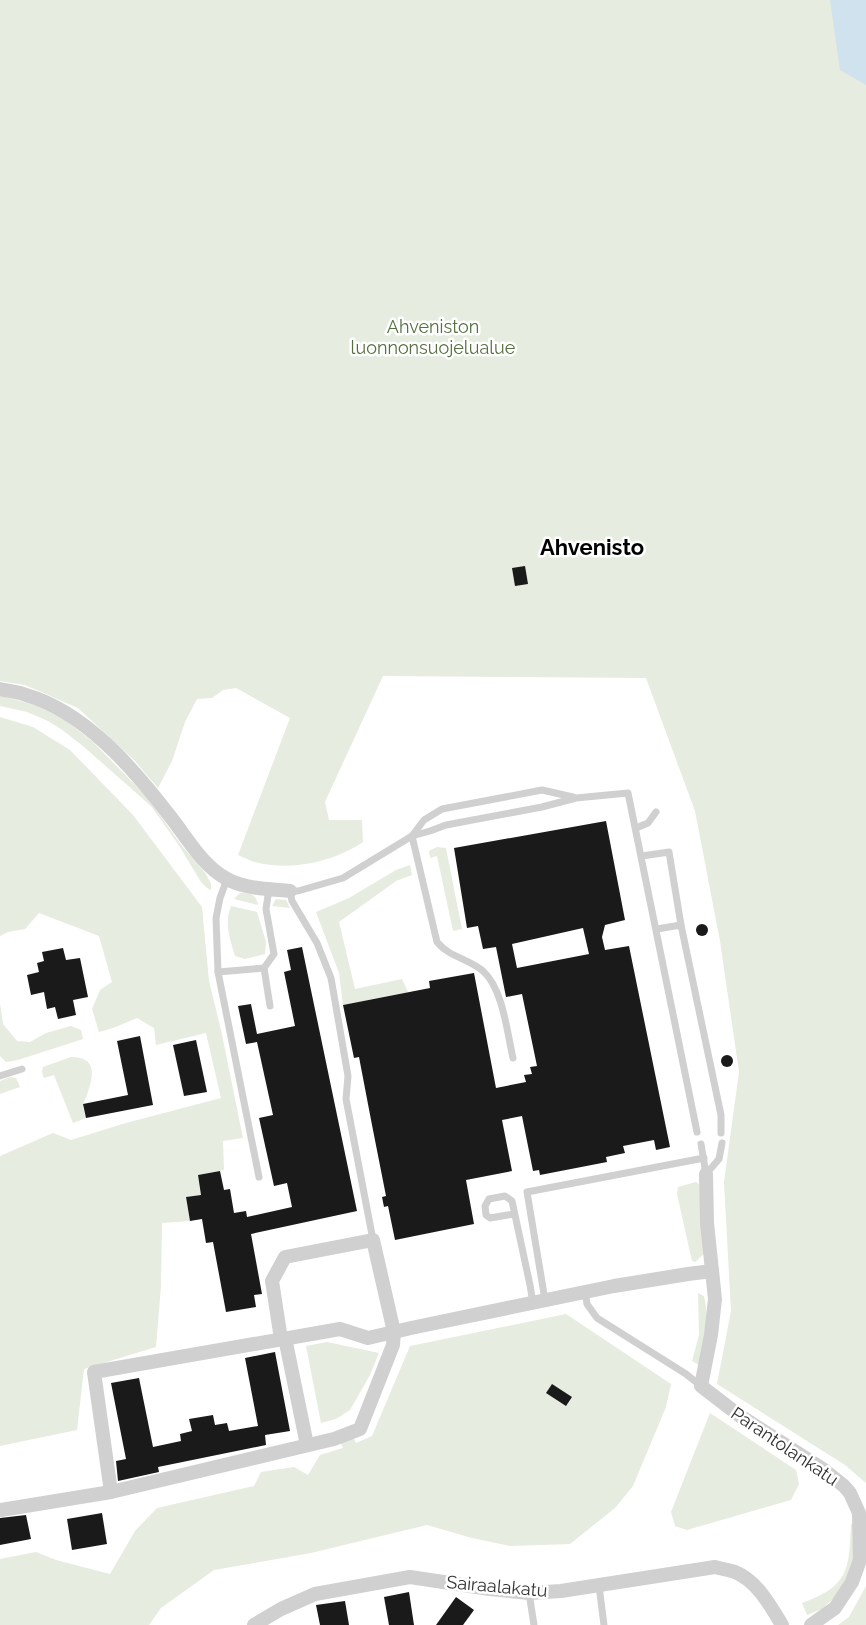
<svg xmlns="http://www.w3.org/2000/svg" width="866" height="1625" font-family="Raleway,sans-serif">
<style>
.green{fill:#e6ecdf}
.water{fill:#cfe2ee}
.building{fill:#1a1a1a;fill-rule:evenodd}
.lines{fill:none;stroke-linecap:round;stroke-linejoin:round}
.lane{stroke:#d0d0d0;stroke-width:7}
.street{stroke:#d0d0d0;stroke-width:14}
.labels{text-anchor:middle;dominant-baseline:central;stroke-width:5;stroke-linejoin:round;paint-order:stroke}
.park-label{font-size:18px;fill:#56703f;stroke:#fff}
.street-label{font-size:18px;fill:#333;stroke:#fff}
.district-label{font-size:22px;font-weight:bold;fill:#000;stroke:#fff}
</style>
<rect width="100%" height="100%" fill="#fff"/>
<g class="green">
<path d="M0,0H866V1483L845,1465L717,1384L731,1311L724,1182L739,1072L720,941L695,811L646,678L383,676L325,802L329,820H362L363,842C335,861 293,871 259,863C252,862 245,858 238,855L290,718L236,688L223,690L212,698L197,699L185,722L172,761L158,788L134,760L78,708L25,685L0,681Z"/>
<polygon points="0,695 37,706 64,719 93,742 146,796 182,846 206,874 211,884 211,890 207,888 201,882 178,844 151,806 83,746 61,729 48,721 27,712 0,706"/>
<polygon points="0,717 33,727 70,750 133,815 202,907 209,981 221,1030 243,1138 223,1141 224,1170 198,1175 201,1195 186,1197 190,1221 162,1223 161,1286 156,1347 84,1369 77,1430 0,1446 0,1156 53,1133 71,1140 126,1123 221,1098 206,1033 156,1045 154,1028 137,1018 113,1028 99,1032 92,1009 100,990 112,982 99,936 39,913 25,929 8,932 0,936"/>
<polygon points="437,847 446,848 462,929 453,931 437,856 430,858 429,851"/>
<polygon points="410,865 412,875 396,881 339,922 355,989 402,979 408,992 343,1005 339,973 316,912 349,898 396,870"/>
<path d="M240,893C250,893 256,894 258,905L234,899Z"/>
<polygon points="276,899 286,900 290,908 272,906"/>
<path d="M231,906L257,912L266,942L265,954L245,959L235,956C230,939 224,924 231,906Z"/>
<polygon points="0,1003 3,1024 17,1041 30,1042 46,1033 71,1026 81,1030 83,1039 18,1060 6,1062 0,1056"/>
<path d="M71,1057C97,1057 94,1075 87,1095C86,1098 83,1102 83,1106C83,1110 85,1114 86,1118L73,1123L54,1075L44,1078L42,1072L43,1067Z"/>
<polygon points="10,1077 16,1078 20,1087 0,1094 0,1081"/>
<polygon points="696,1182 699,1184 705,1248 705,1253 695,1262 692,1261 677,1194 678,1187"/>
<path d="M698,1293L704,1296C710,1319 704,1342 699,1365L692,1361L699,1335Z"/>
<polygon points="566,1314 671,1384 666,1407 633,1486 615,1508 570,1544 510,1546 472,1538 427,1525 311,1553 214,1570 161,1608 149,1625 0,1625 0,1559 36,1552 56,1560 110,1574 135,1531 157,1508 254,1486 261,1472 294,1467 308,1475 320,1455 343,1448 340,1441 353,1436 356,1443 372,1436 410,1346"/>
<polygon points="327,1342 379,1353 370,1375 350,1410 336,1419 321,1423 306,1346"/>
<polygon points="710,1413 796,1470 799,1484 791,1500 687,1530 675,1526 671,1512"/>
<path d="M855,1523L853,1566L837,1595L822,1609L807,1615L802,1603C849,1586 849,1570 851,1524Z"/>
<polygon points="866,1586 866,1625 838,1625 849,1617"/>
</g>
<polygon class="water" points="830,0 866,0 866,85 840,70"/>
<g class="building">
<polygon points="525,566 528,584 515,586 512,568"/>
<path d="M606,821L625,920L605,925L602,937L605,950L629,946L670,1147L656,1150L654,1140L623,1146L625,1153L606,1157L607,1162L540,1175L539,1170L533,1171L522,1116L502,1120L512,1171L466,1180L474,1224L395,1240L388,1206L384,1207L382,1197L386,1196L372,1125L359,1057L354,1058L343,1005L430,988L429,981L474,973L496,1088L526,1082L524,1075L532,1074L530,1067L537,1066L522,994L506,997L496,947L483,949L478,926L467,928L454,848ZM583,928L589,954L517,968L512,944Z"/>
<circle cx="702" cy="930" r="6"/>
<polygon points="302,947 357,1211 251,1234 262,1294 254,1295 256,1307 226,1312 213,1242 206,1243 202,1219 190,1221 186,1197 201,1195 198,1175 220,1171 224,1190 230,1189 234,1213 246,1211 247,1217 292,1207 287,1183 274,1186 259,1118 273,1115 257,1042 246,1044 238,1006 251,1004 257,1034 295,1026 284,972 291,970 287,950"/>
<polygon points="63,948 66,960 80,958 88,997 73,1000 76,1015 58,1019 55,1007 47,1009 44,992 31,995 27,975 39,972 37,963 44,961 42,952"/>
<polygon points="140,1036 153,1105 86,1118 83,1104 128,1095 117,1041"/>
<polygon points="196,1040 207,1092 184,1096 173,1045"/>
<circle cx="727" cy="1061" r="6"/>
<polygon points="275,1352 290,1431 265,1435 266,1445 158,1467 159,1472 118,1481 116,1461 126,1459 111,1383 139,1378 153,1447 181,1441 180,1434 192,1431 189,1419 213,1415 215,1425 227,1423 229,1431 258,1426 245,1358"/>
<polygon points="552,1384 572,1397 566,1406 546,1393"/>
<polygon points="102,1513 107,1544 72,1550 67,1519"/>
<polygon points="26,1515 31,1539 0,1545 0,1518"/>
<polygon points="409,1592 414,1625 389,1625 384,1597"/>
<polygon points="456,1597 474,1610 463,1625 436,1625"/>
<polygon points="345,1601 349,1625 320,1625 316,1605"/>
</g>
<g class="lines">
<g class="lane">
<polyline points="636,828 648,823 656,812"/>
<path d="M412,836L437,942C449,957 469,959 483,971C503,989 507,1032 513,1058"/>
<polyline points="412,836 424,820 442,809 542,790 573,797"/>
<polyline points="642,856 669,852 681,925"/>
<polyline points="227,879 220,898 216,918 218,972 259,1177"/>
<polyline points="657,929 681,925 721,1115 721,1133"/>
<polyline points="264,968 270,1006"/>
<polyline points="218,972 264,968 274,954 266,909 269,889"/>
<polyline points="0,1076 22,1069"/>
<polyline points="701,1144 706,1174"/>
<polyline points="706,1174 719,1159 722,1143"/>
<polyline points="514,1214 490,1218 486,1215 485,1206 489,1199 505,1196 512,1201 530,1285 533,1303"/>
<polyline points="373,1240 346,1099 348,1076 331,978 317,943 292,901 290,891 298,891 343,878 412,836 430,831 446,825 542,807 576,798 628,793 697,1132"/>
<polyline points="585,1292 587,1304 597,1318 686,1374 701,1386"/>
<polyline points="545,1300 527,1192 704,1158"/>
<polyline points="599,1586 604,1625"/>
<polyline points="529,1593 534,1625"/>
</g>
<g class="street">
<path d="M0,689C9,691 18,692 26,695C85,712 133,768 169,815C187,837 201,865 227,879C245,889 270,889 290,891"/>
<polyline points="706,1174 707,1223 715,1299 711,1335 701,1386 740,1416 824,1470 844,1486 850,1493 859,1513 860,1560 852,1582 835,1608 811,1625"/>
<polyline points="285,1338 307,1445"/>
<polyline points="111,1492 94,1372 340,1329 368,1338 411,1328 614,1286 688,1274 712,1271"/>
<polyline points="1,1510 111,1492 334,1439 360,1429 393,1345 394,1332 373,1240 285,1257 272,1281 281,1339"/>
<path d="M254,1625L281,1609L315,1594L410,1577L490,1589L529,1593L561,1591L715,1567C722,1569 729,1570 735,1572C757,1581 770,1605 782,1625"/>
</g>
</g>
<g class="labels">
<g class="park-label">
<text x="433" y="326">Ahveniston<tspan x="433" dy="21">luonnonsuojelualue</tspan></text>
</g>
<g class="street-label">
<text transform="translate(785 1446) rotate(34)">Parantolankatu</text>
<text transform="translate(497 1586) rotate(5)">Sairaalakatu</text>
</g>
<g class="district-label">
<text x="592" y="547">Ahvenisto</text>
</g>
</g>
</svg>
